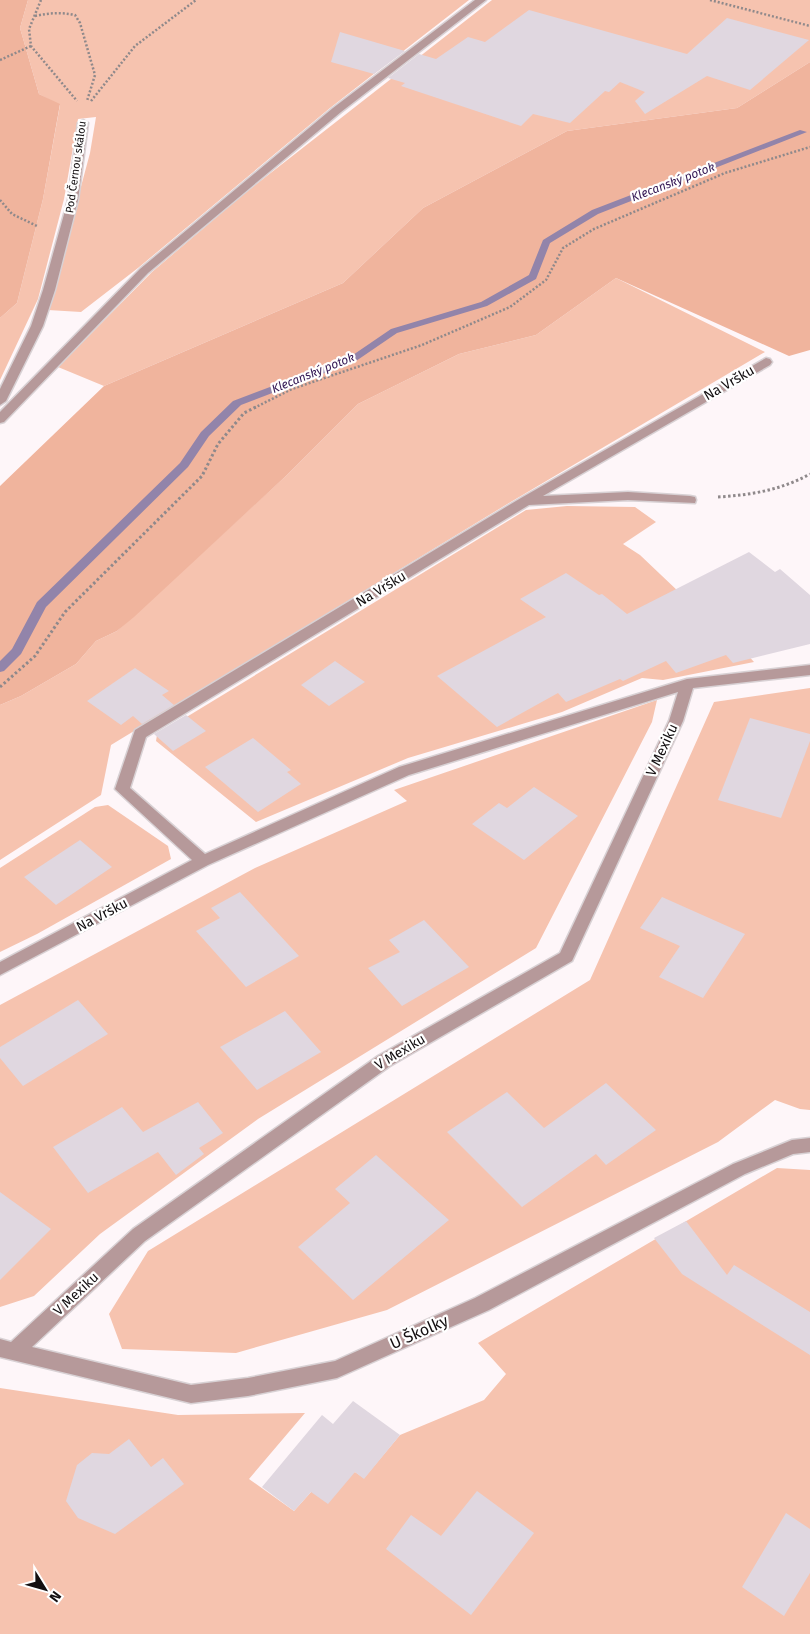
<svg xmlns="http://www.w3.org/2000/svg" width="810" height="1634" font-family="'Fira Sans',sans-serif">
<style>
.green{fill:#f6c3af}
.forest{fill:#f0b49d}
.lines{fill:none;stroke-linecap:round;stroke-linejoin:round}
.stream{fill:#9284aa;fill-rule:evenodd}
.building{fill:#e0d7e0}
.lane-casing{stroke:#d8d1d4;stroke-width:3}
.street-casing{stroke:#d8d1d4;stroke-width:3}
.path-far1{stroke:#8f898b;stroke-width:2.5;stroke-dasharray:2 2;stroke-linecap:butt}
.path{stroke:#8f898b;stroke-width:3;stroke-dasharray:2.5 2.5;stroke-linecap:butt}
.lane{fill:#b6999a;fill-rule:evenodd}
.street{fill:#b6999a;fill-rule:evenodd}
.labels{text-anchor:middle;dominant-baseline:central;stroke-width:4.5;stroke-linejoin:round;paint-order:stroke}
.far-street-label{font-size:11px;fill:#130f11;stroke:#fff}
.far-water-label{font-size:12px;font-style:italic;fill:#331754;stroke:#fff}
.street-label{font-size:14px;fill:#130f11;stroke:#fff}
.near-street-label{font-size:16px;fill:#130f11;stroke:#fff}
</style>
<rect width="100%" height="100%" fill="#fef6f9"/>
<g class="green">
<polygon points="28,0 469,0 330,108 138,268 81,312 48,310 90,153 96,117 78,119 64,199 38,299 0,380 0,318 17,303 43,199 60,105 39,94 20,28"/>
<polygon points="492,0 810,0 810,62 737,108 567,131 423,208 343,283 104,386 58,367 152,272 245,193"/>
<polygon points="616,278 765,352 509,503 111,745 101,795 0,860 0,705 21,696 76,664 96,641 117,631 287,475 358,404 459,354 536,335"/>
<polygon points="567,506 635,507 656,522 623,544 640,555 680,593 720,624 754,662 663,680 642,678 562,712 408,758 256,822 156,741 157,735 526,510"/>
<polygon points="810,688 810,1110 800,1109 775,1100 718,1142 387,1310 236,1353 122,1349 109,1314 148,1251 590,980 714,702"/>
<polygon points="657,700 652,722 536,948 258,1119 100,1234 34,1296 0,1307 0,1005 255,868 407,801 394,790"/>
<polygon points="108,805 168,846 171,859 37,934 0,952 0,868 95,807"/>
<polygon points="777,1168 810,1170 810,1634 0,1634 0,1388 178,1415 305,1413 249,1479 294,1511 311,1492 355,1472 364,1478 400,1435 484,1400 506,1374 478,1343"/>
</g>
<g class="forest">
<polygon points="0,0 28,0 20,28 39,94 60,104 43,199 17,303 0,318"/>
<polygon points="810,62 810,350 789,356 616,278 536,335 459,354 358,404 287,475 134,617 117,631 96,641 76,664 21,696 0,705 0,486 104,386 343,283 423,208 567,131 737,108"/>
</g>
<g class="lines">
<polygon class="stream" points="800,130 807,132 598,214 550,243 536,279 487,306 397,333 356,361 241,405 209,436 188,467 46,607 21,654 4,671 0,672 0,661 12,649 37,602 180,463 201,432 233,401 350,357 391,329 481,302 529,275 543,240 592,210"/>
</g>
<g class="building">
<polygon points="529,10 687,54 727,18 809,40 750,90 707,76 645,114 635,101 645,92 620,82 609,92 605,91 570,123 533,114 521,126 401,86 405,83 388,78 419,54 436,59 468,37 485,42"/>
<polygon points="340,32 405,51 374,74 331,62"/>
<polygon points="749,552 775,572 780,569 810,595 810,644 733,663 726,655 676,673 666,661 623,681 620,679 566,702 558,693 497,727 437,676 546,617 520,599 566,573 599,595 602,594 627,614"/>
<polygon points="335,661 365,682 329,706 301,685"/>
<polygon points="135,668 169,691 162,695 174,705 142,724 133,716 121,725 87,701"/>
<polygon points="186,715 206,731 173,751 154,734"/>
<polygon points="750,718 810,734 810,741 781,818 718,800"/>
<polygon points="253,738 291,770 287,772 301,784 258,812 205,767"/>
<polygon points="534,787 578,816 524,860 472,824 499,803 507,808"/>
<polygon points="80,840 112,867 56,905 24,877"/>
<polygon points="240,892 299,956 246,987 196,931 220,918 211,908"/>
<polygon points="662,897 745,934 703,998 659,977 680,946 640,928"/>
<polygon points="424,920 469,967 402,1006 368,968 400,952 389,940"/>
<polygon points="78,1000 108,1034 23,1086 0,1058 0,1047"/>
<polygon points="285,1011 321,1052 257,1090 220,1047"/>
<polygon points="606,1083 656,1130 606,1165 596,1154 522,1207 447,1132 507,1092 544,1128"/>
<polygon points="198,1102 223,1133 199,1148 204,1154 176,1175 158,1152 88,1193 53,1147 122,1107 143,1132"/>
<polygon points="376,1155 449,1220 353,1300 298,1247 350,1203 335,1189"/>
<polygon points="0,1192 51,1229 0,1280"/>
<polygon points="686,1221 727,1275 734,1265 810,1312 810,1355 682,1274 654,1238"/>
<polygon points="353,1401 400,1435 364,1479 355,1472 328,1504 311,1492 294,1511 262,1487 322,1415 333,1424"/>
<polygon points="129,1439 151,1467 163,1458 184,1484 115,1534 78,1518 66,1501 77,1465 92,1453 109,1454"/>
<polygon points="477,1491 534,1533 471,1615 386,1549 411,1515 441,1536"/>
<polygon points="786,1513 810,1529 810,1573 784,1616 742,1587"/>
</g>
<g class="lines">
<defs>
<g id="lane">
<polygon points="475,0 486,0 341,112 148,273 4,422 0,423 0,412 140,269 333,108"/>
<polygon points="83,120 88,123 78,200 55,290 43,326 6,401 0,405 0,389 31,326 43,290 68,200 78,123"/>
</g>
<polygon id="street" points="766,358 770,359 772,362 770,365 543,496 628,492 690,496 695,497 696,500 695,503 628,500 529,505 146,737 130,788 205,854 399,767 687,679 810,665 810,675 693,688 683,721 572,961 390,1066 145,1241 32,1347 191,1385 248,1378 335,1361 475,1298 733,1164 792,1140 810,1138 810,1152 793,1154 745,1174 489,1310 337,1378 248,1396 191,1403 0,1357 0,1339 11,1342 133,1229 378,1056 560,953 669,721 678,692 409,775 208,865 0,975 0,962 192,860 115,789 135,730 521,498"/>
</defs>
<use href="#lane" class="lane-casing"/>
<use href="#street" class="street-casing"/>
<g class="path-far1">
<polyline points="41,0 29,29 31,46 77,101"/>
<polyline points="710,0 810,26"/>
<path d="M35,16C49,13 61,12 75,15L80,23L95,75L87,101"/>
<polyline points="0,60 31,46"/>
<polyline points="91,101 135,46 196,0"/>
<polyline points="0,200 12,214 37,226"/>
<polyline points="254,408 292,389 422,345 510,307 546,280 563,248 594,229 725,173 810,147"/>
</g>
<g class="path">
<path d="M718,497C751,495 781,490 810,474"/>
<polyline points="0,687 35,656 65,612 202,476 218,444 244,413 256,407"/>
</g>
<use href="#lane" class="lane"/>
<use href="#street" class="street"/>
</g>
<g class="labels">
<g class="far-street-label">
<text transform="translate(76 167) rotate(-82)">Pod Černou skálou</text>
</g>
<g class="far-water-label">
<text transform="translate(673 182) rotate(-21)">Klecanský potok</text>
<text transform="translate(313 373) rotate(-22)">Klecanský potok</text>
</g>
<g class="street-label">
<text transform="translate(729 383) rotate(-30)">Na Vršku</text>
<text transform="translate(381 589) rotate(-31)">Na Vršku</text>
<text transform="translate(662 750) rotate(-65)">V Mexiku</text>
<text transform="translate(102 915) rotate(-28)">Na Vršku</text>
<text transform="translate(400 1052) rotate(-31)">V Mexiku</text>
<text transform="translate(76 1294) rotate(-43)">V Mexiku</text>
</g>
<g class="near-street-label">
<text transform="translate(419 1332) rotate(-24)">U Školky</text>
</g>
</g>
<g transform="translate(45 1589) rotate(127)" stroke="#ffffff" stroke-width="4" paint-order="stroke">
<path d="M0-4L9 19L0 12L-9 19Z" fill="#130f11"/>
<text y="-8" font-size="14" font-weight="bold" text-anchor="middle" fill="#130f11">N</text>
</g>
</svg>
